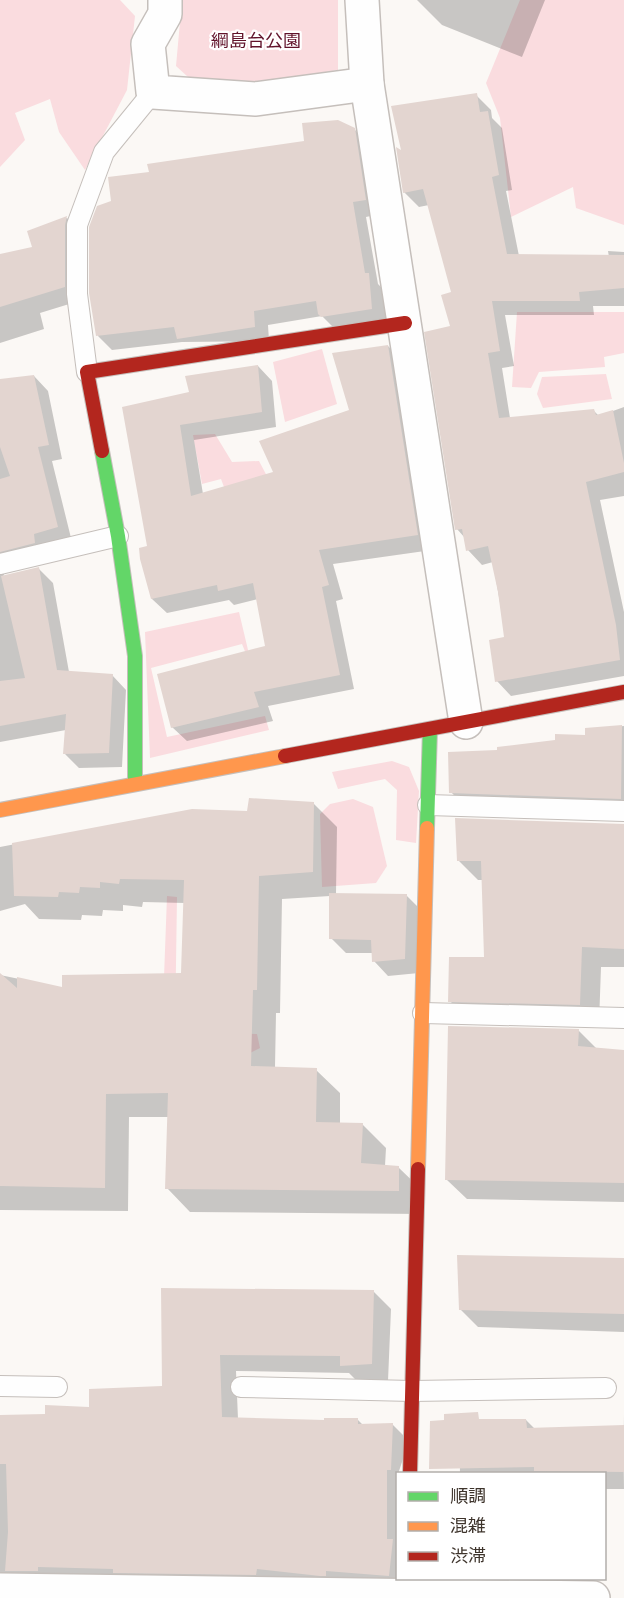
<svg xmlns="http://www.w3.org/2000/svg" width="624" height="1598" font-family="'Nunito Sans','Noto Sans JP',sans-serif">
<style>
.green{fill:#fadcdf}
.shadow{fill:#0003}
.building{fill:#e3d5d0}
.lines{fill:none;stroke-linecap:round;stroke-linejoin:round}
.lane-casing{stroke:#c5bfbb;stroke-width:22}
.street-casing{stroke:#c5bfbb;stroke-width:36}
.fast-casing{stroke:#c5bfbb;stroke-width:16}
.slow-casing{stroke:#c5bfbb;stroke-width:16}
.jam-casing{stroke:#c5bfbb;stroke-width:16}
.lane{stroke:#fefefe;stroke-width:20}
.street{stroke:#fefefe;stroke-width:33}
.fast{stroke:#63d668;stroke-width:14}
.slow{stroke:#ff974d;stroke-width:14}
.jam{stroke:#b3261e;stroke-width:14}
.labels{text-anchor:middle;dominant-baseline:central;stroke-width:4.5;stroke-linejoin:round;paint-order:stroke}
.park-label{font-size:18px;fill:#61132b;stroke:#fff}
</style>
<rect width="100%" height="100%" fill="#fbf8f5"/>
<g class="green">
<polygon points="0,0 120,0 135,16 127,90 85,170 59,132 50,99 15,113 25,140 0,167"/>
<polygon points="182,0 338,0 338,70 254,84 188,77 176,66"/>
<polygon points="520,0 624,0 624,225 576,208 573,187 511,217 500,118 486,83"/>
<polygon points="517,312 624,312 624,353 604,357 605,367 539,372 531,388 512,387"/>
<polygon points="322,349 337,404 285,422 273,362"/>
<polygon points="606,374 612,399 543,408 537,394 542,377"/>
<polygon points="215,434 232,462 259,461 278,497 233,511 221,479 202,484 193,435"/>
<polygon points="239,612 253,671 242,644 151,668 167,737 265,716 269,730 150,758 145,632"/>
<polygon points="392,761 409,767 419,791 416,843 396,840 397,790 385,779 338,789 332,772"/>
<polygon points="353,799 373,807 387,866 376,883 322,887 320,814 330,804"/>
<polygon points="167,896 177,897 175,1031 257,1034 260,1048 240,1058 162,1032"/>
</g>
<g class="shadow">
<polygon points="417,0 545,0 522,57 442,25"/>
<polygon points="476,95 491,110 492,118 502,128 512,190 506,191 519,256 609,257 608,251 624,252 624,306 593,306 594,315 505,315 514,366 502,368 510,418 593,410 599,416 624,407 624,496 600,500 624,612 624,676 511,696 497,681 506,638 493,562 482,565 468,550 465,538 457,529 452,293 429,205 419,207 404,192 403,152"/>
<polygon points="354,129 369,144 380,214 366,217 378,284 383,289 386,323 334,328 322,316 268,325 269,341 182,342 112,350 98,336 113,202 150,173 306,142"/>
<polygon points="67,218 81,232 79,301 40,313 44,329 0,343 0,256 34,248 29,232"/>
<polygon points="388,346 403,361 432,550 333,564 343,599 336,601 354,689 268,706 273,721 187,741 172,727 267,647 258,599 234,605 229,600 167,613 152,599 149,547 124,408 190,393 258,366 272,381 276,427 194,440 203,494 275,473 350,411"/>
<polygon points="34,376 48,391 62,459 52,461 72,542 6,569 3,577 39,569 53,583 69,672 112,675 126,690 122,767 79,768 65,754 66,730 0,742 0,381"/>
<polygon points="624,726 624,817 470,812 451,792 499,752 586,736 586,730"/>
<polygon points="314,804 337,827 336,894 406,895 421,910 419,973 388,976 374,961 374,953 346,953 331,938 330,896 282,899 280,1013 276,1013 275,1068 316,1070 340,1093 340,1124 362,1124 386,1148 385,1166 399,1168 423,1191 422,1214 190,1212 167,1188 169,1117 129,1117 128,1211 0,1210 0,975 63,988 183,974 185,903 143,902 142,907 123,905 123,911 103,910 102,916 82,915 81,920 39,919 25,904 0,911 0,847 193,810 248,812"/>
<polygon points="624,824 624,967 601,967 599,1024 469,1021 450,1001 486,959 483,880 478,880 458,860"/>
<polygon points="578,1030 597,1049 624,1051 624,1202 467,1199 447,1180"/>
<polygon points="624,1260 624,1332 478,1327 460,1309"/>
<polygon points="162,1290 374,1292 391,1309 388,1381 358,1382 349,1373 236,1371 238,1419 326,1422 358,1420 363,1425 392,1424 409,1441 398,1474 398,1578 407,1578 406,1593 0,1598 0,1416 47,1415 90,1408 164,1388"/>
<polygon points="623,1414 624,1489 604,1489 604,1474 460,1474 459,1421 526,1420 535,1429 623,1426"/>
<polygon points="465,1578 574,1578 575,1594 481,1595"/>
</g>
<g class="building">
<polygon points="477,93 480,112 488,111 499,175 492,177 507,254 624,255 624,288 579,292 580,301 492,301 500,351 488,353 499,418 594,409 596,415 613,410 624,463 624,472 586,482 616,625 620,660 495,682 489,640 504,637 498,592 488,546 466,551 462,529 455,530 424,332 450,326 441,295 451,292 423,189 403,193 396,147 401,150 391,106"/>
<polygon points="338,120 355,128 366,200 353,202 365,273 369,273 372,309 321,317 318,314 316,301 254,311 255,327 177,339 174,327 96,336 89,293 89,227 97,206 111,201 108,177 149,172 147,164 304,141 302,123"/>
<polygon points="67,216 65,225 65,287 0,307 0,254 32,247 27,231"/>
<polygon points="388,345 418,535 319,550 329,585 322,587 340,675 254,692 259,707 171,728 157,674 265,646 253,583 218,591 217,585 151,599 140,559 139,548 147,546 122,407 189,392 185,376 258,365 262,412 180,425 191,496 273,472 259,441 349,410 332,353"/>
<polygon points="34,375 49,445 38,447 58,527 34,534 35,543 0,552 0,479 10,476 0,447 0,379"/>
<polygon points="39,567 57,670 113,674 109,753 63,754 66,714 0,726 0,681 25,678 1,576"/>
<polygon points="622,725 621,799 449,793 448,752 497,750 497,747 555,740 555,734 585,735 585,728"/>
<polygon points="249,798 314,802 313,872 259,876 257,990 253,990 251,1066 317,1068 316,1122 363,1123 361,1163 399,1166 399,1191 165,1189 168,1093 106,1094 105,1188 0,1186 0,973 17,988 17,977 62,987 62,975 181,973 184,880 120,879 119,884 100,882 100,888 80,887 79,893 59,892 58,897 14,896 12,843 192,809 247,811"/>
<polygon points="455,818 624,824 624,949 582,947 580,1005 448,1002 449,957 484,957 481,861 457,861"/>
<polygon points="329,893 407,894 405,959 372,962 371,940 329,939"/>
<polygon points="448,1026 579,1029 578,1046 624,1050 624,1183 445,1180"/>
<polygon points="457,1255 624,1258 624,1314 459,1310"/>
<polygon points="161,1288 374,1290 372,1364 340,1366 340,1356 220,1355 222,1417 324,1420 324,1418 358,1418 358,1424 393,1423 391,1470 387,1470 387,1539 393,1539 389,1576 326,1571 326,1576 320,1576 257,1569 256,1575 113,1573 113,1569 38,1567 38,1571 5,1571 8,1532 6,1464 0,1464 0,1415 45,1414 45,1405 89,1407 89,1389 162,1386"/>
<polygon points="478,1412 479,1419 526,1419 527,1428 624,1425 624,1472 534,1471 534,1467 429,1469 430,1421 444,1420 444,1414"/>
</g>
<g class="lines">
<defs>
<g id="lane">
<polyline points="87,372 77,294 77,225 104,152 153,92"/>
<polyline points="0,564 118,536"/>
<polyline points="428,805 624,811"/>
<polyline points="423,1013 624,1018"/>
<polyline points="0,1386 57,1387"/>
<polyline points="241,1387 412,1391 606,1388"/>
</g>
<g id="street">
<polyline points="165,0 165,14 148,44 153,92 256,99 367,84"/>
<polyline points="362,0 367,84 466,722"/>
<polyline points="0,1590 593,1598"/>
</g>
<g id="fast">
<polyline points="102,451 118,536 135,656 135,784"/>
<polyline points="427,828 430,729"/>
</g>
<g id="slow">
<polyline points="0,810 285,756"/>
<polyline points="418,1169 427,828"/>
</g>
<g id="jam">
<polyline points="102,451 87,372 405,323"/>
<polyline points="285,756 624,692"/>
<polyline points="410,1474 418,1169"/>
</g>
</defs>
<use href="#lane" class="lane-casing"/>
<use href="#street" class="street-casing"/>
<use href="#fast" class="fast-casing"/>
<use href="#slow" class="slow-casing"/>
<use href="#jam" class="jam-casing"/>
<use href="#lane" class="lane"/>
<use href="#street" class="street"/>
<use href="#fast" class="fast"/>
<use href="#slow" class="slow"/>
<use href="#jam" class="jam"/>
</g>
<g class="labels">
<g class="park-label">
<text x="256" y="41">綱島台公園</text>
</g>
</g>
<rect x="396" y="1472" width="210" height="108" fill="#ffffff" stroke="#b2aeab" stroke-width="1.5"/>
<rect x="408" y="1492" width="30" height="9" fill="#63d668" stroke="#b2aeab" stroke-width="1.5"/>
<text x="450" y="1502" font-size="18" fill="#3e342c">順調</text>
<rect x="408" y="1522" width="30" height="9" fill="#ff974d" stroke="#b2aeab" stroke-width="1.5"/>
<text x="450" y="1532" font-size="18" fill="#3e342c">混雑</text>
<rect x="408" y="1552" width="30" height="9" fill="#b3261e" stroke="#b2aeab" stroke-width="1.5"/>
<text x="450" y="1562" font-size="18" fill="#3e342c">渋滞</text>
</svg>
